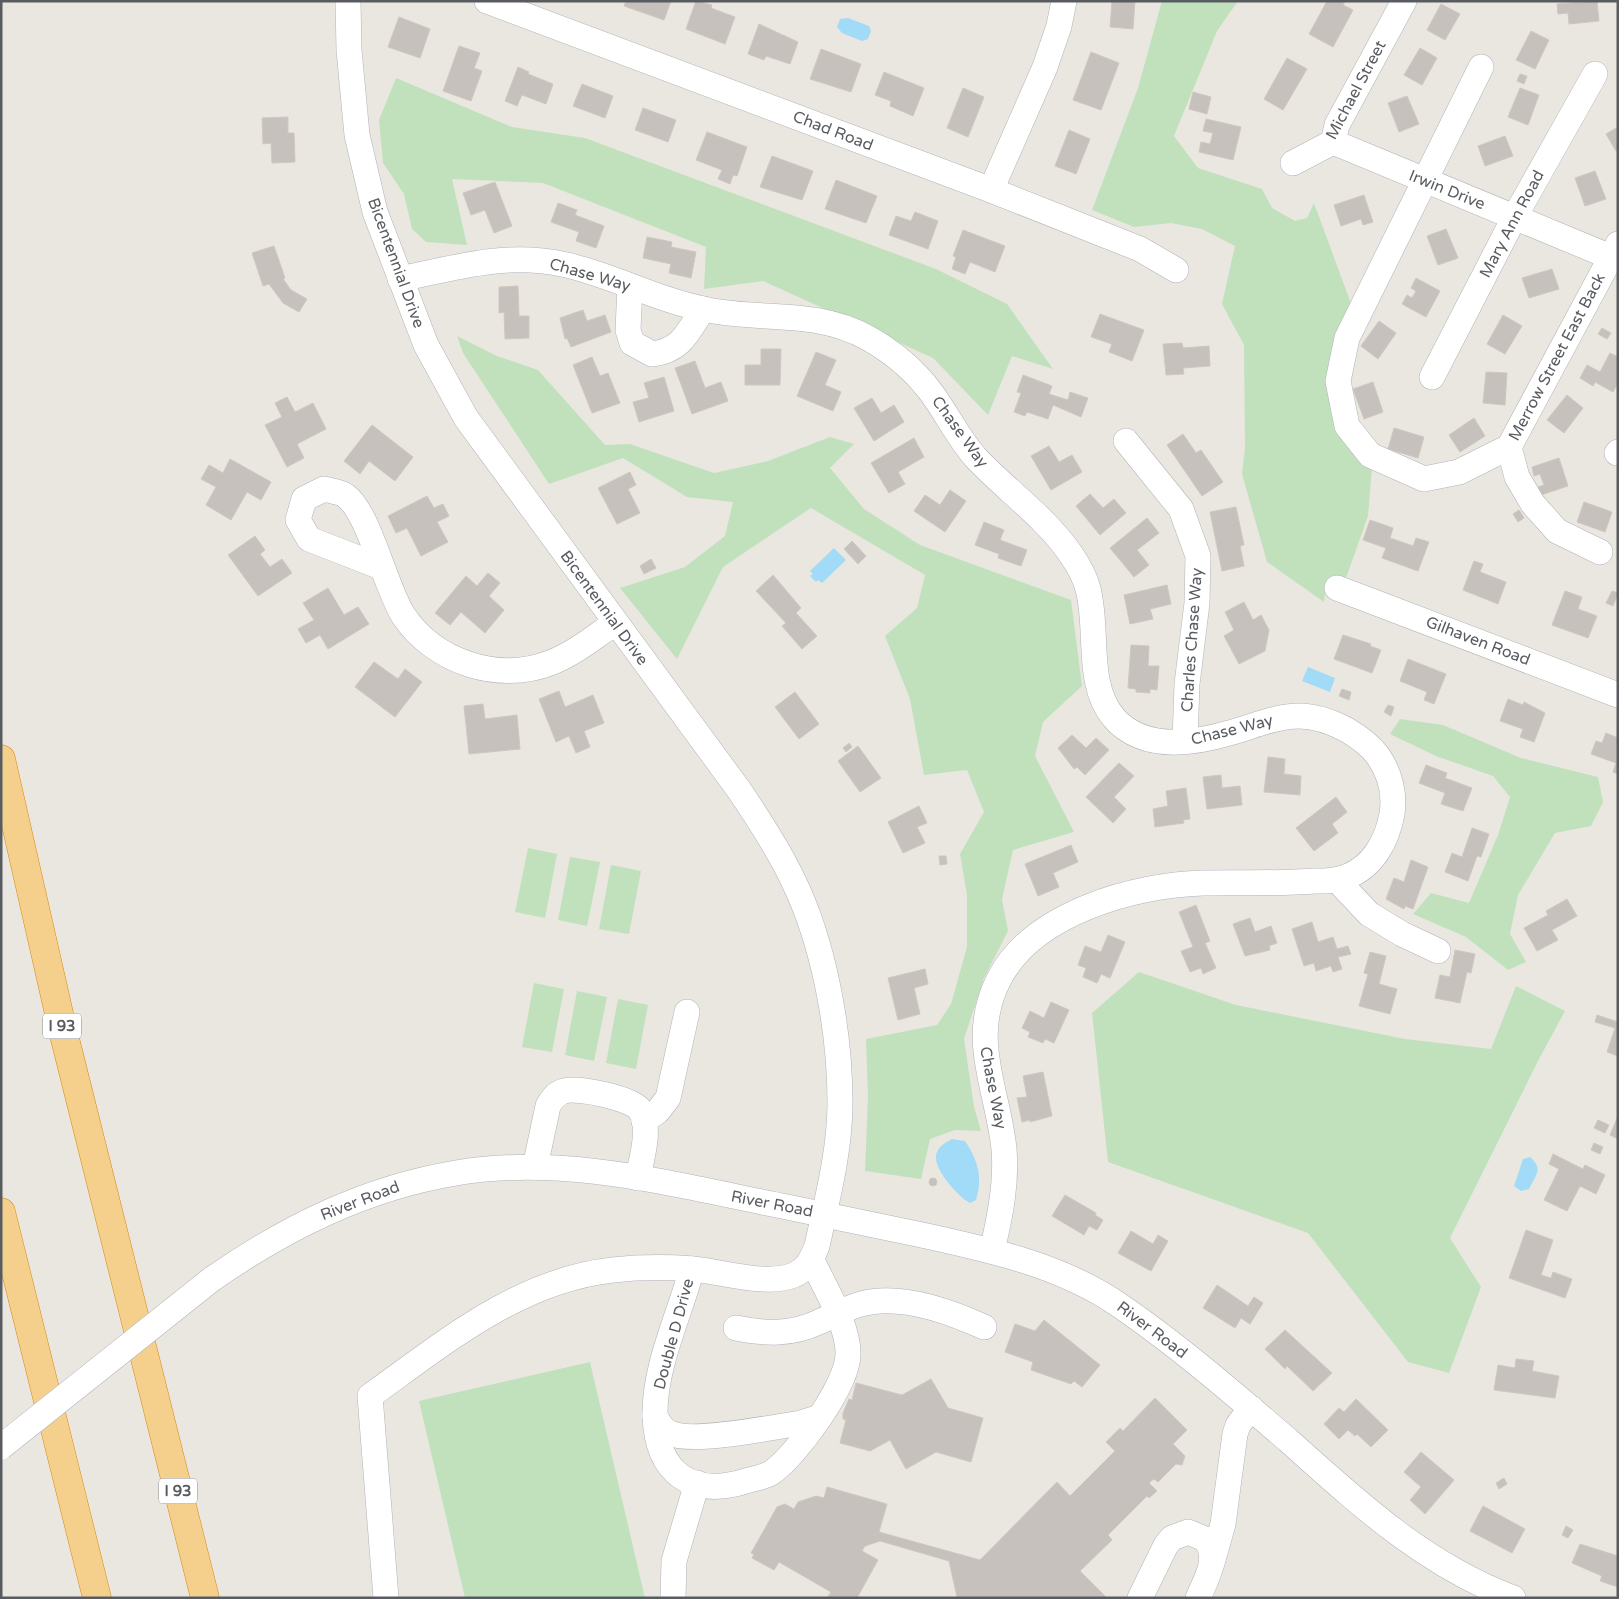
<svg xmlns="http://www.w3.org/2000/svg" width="1619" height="1599" font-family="'Varela Round',sans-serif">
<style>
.green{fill:#c1e1bd}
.water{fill:#a2dbf8}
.building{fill:#c6c1bd;stroke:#cfc8bf}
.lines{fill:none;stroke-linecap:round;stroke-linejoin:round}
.minor-casing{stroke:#b0b3b7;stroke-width:26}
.highway-casing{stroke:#da8710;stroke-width:29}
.minor{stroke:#fff;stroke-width:25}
.highway{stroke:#f5d08d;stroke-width:28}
.minor-bridge-casing{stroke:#b0b3b7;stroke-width:26;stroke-linecap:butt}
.minor-bridge{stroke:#fff;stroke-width:25}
.labels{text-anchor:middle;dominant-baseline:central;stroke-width:4.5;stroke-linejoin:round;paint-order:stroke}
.shield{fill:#fff;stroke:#8a8d90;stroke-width:1}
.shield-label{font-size:15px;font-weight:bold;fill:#585c60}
.street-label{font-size:16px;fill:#585c60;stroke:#fff}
</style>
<rect width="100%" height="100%" fill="#eae7e0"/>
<g class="green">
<polygon points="1162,1 1238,1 1217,31 1174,136 1198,168 1262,189 1272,208 1295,221 1307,218 1314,203 1353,309 1332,391 1372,467 1368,516 1346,578 1332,576 1326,585 1324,602 1267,562 1242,474 1245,448 1244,345 1222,304 1235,246 1202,229 1171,223 1134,227 1092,210 1138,88"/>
<polygon points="396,78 512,127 585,138 936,269 1007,304 1053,369 1012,356 988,415 933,358 763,281 704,289 706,247 543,183 452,179 467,245 426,242 412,229 404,194 383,163 379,120"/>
<polygon points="457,336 497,356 538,370 605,445 630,444 714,473 768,461 830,437 854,444 830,468 864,509 920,545 1071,600 1082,686 1043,722 1035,756 1074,832 1013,850 1002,899 1008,931 984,978 964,1039 974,1107 981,1131 955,1130 930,1139 921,1179 865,1171 868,1096 866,1039 937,1025 951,1004 967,947 967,895 960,854 984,812 967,770 924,775 910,699 885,636 917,608 925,575 811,508 723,567 677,659 620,588 685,567 725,536 733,502 687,497 623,458 549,484 463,353"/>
<polygon points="1400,719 1443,725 1521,758 1598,777 1603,802 1591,826 1555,833 1518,895 1510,934 1526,962 1508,970 1466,937 1413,914 1431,893 1469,903 1498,835 1510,797 1493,776 1436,756 1390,734"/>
<polygon points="528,848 557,854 545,918 515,912"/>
<polygon points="570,857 600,862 587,926 558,920"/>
<polygon points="611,865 641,871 629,934 599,929"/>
<polygon points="1139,972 1236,1005 1405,1039 1491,1049 1516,986 1565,1011 1539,1059 1450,1238 1481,1287 1449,1373 1408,1362 1308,1233 1108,1162 1092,1013"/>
<polygon points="534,983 564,989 552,1052 522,1047"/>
<polygon points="577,991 607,997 594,1061 565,1055"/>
<polygon points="618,999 648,1005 636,1069 606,1063"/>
<polygon points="590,1362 645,1598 465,1598 419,1401"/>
</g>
<g class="water">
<polygon points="848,18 869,26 871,31 868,39 862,41 842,33 837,27 840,19"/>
<polygon points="834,548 846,560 822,583 818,580 816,582 810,576 813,574 810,571"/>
<polygon points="1308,667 1335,678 1330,692 1302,681"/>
<path d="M952,1139L965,1141C978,1160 983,1178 976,1200L970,1203C958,1197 930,1166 937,1152C940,1145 947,1142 952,1139Z"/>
<path d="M1530,1157C1543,1169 1537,1173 1529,1189L1521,1191L1514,1186L1523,1159Z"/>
</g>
<g class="building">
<polygon points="626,1 671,1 664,20 624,6"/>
<polygon points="696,1 712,5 711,8 735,17 725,44 686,29"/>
<polygon points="1112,1 1135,1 1133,29 1110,27"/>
<polygon points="1327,1 1345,1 1343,5 1353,10 1333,47 1309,34"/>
<polygon points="1597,1 1599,21 1569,24 1568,13 1558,14 1557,4"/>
<polygon points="1441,4 1460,14 1445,40 1427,30"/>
<polygon points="399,17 430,29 420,58 388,47"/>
<polygon points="759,24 798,42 790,64 766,56 764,60 748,54"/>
<polygon points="1531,31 1549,40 1535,69 1516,60"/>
<polygon points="459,46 480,53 474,68 482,71 471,101 443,91"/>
<polygon points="1420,48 1437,58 1422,85 1404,75"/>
<polygon points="821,49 861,64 851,92 810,79"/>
<polygon points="1091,52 1119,63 1101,110 1073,100"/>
<polygon points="1287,58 1307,69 1283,110 1264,99"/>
<polygon points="518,67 529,72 528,74 553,84 546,104 522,95 517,106 505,101"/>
<polygon points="884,72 924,88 913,116 890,106 891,101 875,95"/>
<polygon points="1520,74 1527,76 1524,84 1517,81"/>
<polygon points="582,84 613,96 605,118 573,106"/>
<polygon points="963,88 984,97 968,137 947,128"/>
<polygon points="1520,88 1539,95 1528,125 1508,117"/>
<polygon points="1193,92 1211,97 1207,114 1189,109"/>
<polygon points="1407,96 1419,124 1399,132 1388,103"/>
<polygon points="643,108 676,120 668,142 635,130"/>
<polygon points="288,117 288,133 294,133 295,162 272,163 271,143 263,144 262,118"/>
<polygon points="1206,119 1241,127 1233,160 1199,152 1201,142 1210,144 1213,133 1203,131"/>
<polygon points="1618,127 1618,150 1616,151 1606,134"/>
<polygon points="1069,130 1090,139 1076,174 1055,166"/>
<polygon points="707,132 747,147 737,176 733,175 730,184 718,179 722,170 696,160"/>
<polygon points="1505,136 1513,156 1485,166 1478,146"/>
<polygon points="772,156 813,171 802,200 760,187"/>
<polygon points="1595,171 1606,199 1585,206 1575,178"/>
<polygon points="836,180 877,196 866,223 825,209"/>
<polygon points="495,182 512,226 494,233 485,210 471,215 463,193"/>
<polygon points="1364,195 1373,222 1363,225 1361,219 1341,226 1334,205"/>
<polygon points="558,203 577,210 575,215 604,226 596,248 576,241 579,232 551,222"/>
<polygon points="915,212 938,221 928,249 889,235 896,216 911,221"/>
<polygon points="1446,229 1458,258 1438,265 1427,236"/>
<polygon points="963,230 1005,246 995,272 970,262 965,274 952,269 956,257 953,256"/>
<polygon points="647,237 672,242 671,247 696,252 691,278 669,273 671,264 643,258"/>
<polygon points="274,246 285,278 283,279 291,290 307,299 299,312 283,303 269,284 263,286 252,253"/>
<polygon points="1552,269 1559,289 1529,298 1522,278"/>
<polygon points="1416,278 1440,291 1426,317 1402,304 1407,295 1412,298 1416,291 1411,288"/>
<polygon points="518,286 519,316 529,316 529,338 505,339 504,312 499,313 499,287"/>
<polygon points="583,310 587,321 605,315 611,332 571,347 567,338 565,339 560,318"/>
<polygon points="1100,314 1144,330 1132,361 1109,352 1112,344 1091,337"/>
<polygon points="1503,315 1522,326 1505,354 1487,344"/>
<polygon points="1379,321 1396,333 1378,359 1361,346"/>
<polygon points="1602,328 1611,333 1607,339 1598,334"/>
<polygon points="1182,343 1183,348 1209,346 1210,366 1183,368 1184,374 1166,375 1163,344"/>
<polygon points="761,349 781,349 780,385 745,385 745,365 761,365"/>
<polygon points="816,352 836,360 825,385 841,392 833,411 797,396"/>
<polygon points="1610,353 1618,357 1618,383 1613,392 1595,382 1593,386 1580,378 1587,365 1600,372"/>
<polygon points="592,357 600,376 608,373 620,403 592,413 573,365"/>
<polygon points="695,361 705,388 721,382 728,401 692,414 675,368"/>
<polygon points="1486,372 1507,373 1505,405 1483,403"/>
<polygon points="1023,375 1052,386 1049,394 1068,400 1070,392 1088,398 1081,417 1053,405 1048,419 1027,412 1025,416 1014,412 1021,393 1017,392"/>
<polygon points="664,377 674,411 639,422 633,402 649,398 644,383"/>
<polygon points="1373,382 1383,412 1364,419 1353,389"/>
<polygon points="1567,395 1583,408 1564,433 1547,420"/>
<polygon points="287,397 295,412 313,403 326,429 297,444 304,458 287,467 265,425 282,417 275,403"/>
<polygon points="872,398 881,413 894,405 904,422 874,441 854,408"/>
<polygon points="1474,418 1485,436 1460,452 1449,435"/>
<polygon points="372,425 413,457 395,481 369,461 360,474 344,461"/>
<polygon points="1394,428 1424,437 1418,458 1388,449"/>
<polygon points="1183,434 1196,453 1201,450 1223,482 1202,496 1167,445"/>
<polygon points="914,438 924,457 898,472 905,484 889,493 871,463"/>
<polygon points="1049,446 1059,462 1072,455 1082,472 1051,490 1031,456"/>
<polygon points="1559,458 1568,486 1541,495 1538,487 1544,485 1540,474 1534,476 1532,467"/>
<polygon points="230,459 271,482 261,500 247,492 231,520 206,505 216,487 201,479 209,465 223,473"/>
<polygon points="630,472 636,485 628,489 640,513 617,524 598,488"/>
<polygon points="950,490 966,501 945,532 914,511 925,495 940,505"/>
<polygon points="1090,494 1103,508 1114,499 1126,513 1100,535 1076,506"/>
<polygon points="427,496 434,508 443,504 449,516 437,522 448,542 421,556 407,528 396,533 388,516"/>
<polygon points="1584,502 1612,512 1605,532 1577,522"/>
<polygon points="1236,507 1244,545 1240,546 1244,566 1222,571 1210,512"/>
<polygon points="1519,510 1524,518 1518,522 1513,514"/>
<polygon points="1147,518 1159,533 1137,550 1149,565 1134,577 1110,548"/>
<polygon points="1370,520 1393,528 1390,538 1413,546 1416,538 1429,542 1418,571 1382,558 1386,548 1363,540"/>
<polygon points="984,522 1004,530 1000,540 1027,550 1021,566 998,558 999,554 975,545"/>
<polygon points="255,536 265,550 260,554 270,567 282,559 292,573 258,596 228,555"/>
<polygon points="852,541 866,556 858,564 844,549"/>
<polygon points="651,559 656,568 644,574 640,566"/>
<polygon points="1474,561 1483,564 1480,572 1506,582 1498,604 1463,590"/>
<polygon points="488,573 500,583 489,596 504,610 485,633 461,612 450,625 435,613 466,576 477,586"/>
<polygon points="773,575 801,608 796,613 817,636 802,649 782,626 786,623 756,591"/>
<polygon points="1167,585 1171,604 1150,609 1153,619 1130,624 1124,595"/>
<polygon points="328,588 344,615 358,607 369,624 328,649 320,635 306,643 298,629 314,620 303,603"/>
<polygon points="1565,591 1582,597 1578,609 1597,616 1588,638 1552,625"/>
<polygon points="1612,591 1618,593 1613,606 1606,603"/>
<polygon points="1244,602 1253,620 1261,615 1269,630 1265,651 1239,664 1224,636 1234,630 1225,612"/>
<polygon points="1343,635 1371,644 1370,646 1381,650 1372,673 1334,659"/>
<polygon points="1131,645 1149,646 1148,666 1159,666 1157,690 1150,689 1150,693 1136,692 1136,689 1128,688"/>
<polygon points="1408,659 1446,674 1434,704 1424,700 1427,692 1400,681"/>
<polygon points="374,662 398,679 405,669 422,682 395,717 355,687"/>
<polygon points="1342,689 1351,692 1349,700 1339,696"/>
<polygon points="559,691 565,707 593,695 604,723 584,731 590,747 576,753 569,736 556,742 539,699"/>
<polygon points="795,692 819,724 799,739 775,707"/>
<polygon points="1508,699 1523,705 1524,702 1545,713 1534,742 1520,737 1523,729 1500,721"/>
<polygon points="483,704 485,719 517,715 520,749 469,754 464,706"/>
<polygon points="1388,705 1394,707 1391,716 1384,712"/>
<polygon points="1606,733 1618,738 1618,774 1613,772 1616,763 1591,754 1596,741 1602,743"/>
<polygon points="1072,735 1086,748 1096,738 1109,750 1085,775 1077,767 1074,769 1058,748"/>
<polygon points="849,743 852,747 846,752 843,748"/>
<polygon points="858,746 881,778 860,792 838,761"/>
<polygon points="1268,757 1285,759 1284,774 1301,776 1300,795 1264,792"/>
<polygon points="1119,763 1134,776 1114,797 1126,809 1113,823 1086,797"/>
<polygon points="1426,765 1447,773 1445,778 1472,788 1463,811 1441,804 1445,793 1419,783"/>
<polygon points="1221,775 1222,788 1240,786 1242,805 1207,809 1203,777"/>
<polygon points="1186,788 1190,819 1183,820 1184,823 1155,827 1153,809 1168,806 1166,791"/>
<polygon points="1336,797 1347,812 1332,824 1338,833 1314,851 1296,828"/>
<polygon points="919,806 927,823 917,827 925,843 903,853 888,822"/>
<polygon points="1472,828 1489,834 1481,857 1477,856 1468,881 1445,872 1452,853 1462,857"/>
<polygon points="1071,845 1078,862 1053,873 1059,887 1038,896 1025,864"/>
<polygon points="939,856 946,856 947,864 940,865"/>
<polygon points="1411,860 1428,867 1413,909 1405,906 1404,909 1386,899 1394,878 1404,882"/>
<polygon points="1567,899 1577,916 1552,930 1558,940 1537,951 1524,928 1548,915 1546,911"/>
<polygon points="1196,905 1210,941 1205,943 1216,968 1203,974 1201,968 1190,972 1181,951 1193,947 1179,912"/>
<polygon points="1250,918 1255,932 1271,926 1277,943 1269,946 1270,950 1245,956 1233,924"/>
<polygon points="1312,922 1318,942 1333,937 1337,949 1348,946 1351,954 1338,957 1342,969 1333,972 1331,966 1316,971 1314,963 1304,966 1292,929"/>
<polygon points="1108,935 1125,942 1110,978 1101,974 1097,983 1083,977 1086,968 1078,965 1085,946 1101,952"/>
<polygon points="1455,950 1475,954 1471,973 1467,972 1460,1003 1435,998 1440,975 1450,977"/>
<polygon points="1370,952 1386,956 1379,984 1397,989 1390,1014 1359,1006 1368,974 1364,973"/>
<polygon points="925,969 928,984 914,988 920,1014 898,1020 888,978"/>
<polygon points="1051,1002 1069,1010 1054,1043 1045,1039 1043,1043 1028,1037 1030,1032 1022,1028 1030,1011 1044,1018"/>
<polygon points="1597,1015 1618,1022 1618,1056 1607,1052 1615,1028 1595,1022"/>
<polygon points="1043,1072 1052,1116 1030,1122 1030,1120 1022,1122 1017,1098 1027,1097 1023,1076"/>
<polygon points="1618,1116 1618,1139 1610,1135"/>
<polygon points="1598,1120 1609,1125 1605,1133 1594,1128"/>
<polygon points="1594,1143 1603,1147 1600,1154 1591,1150"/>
<polygon points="1553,1154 1583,1169 1585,1165 1605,1175 1596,1194 1580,1186 1567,1211 1544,1200 1559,1169 1549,1164"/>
<circle cx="933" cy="1182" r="4"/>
<polygon points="1065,1195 1096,1213 1095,1215 1103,1220 1097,1230 1089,1226 1084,1235 1052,1216"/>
<polygon points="1526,1230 1553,1240 1541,1275 1551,1278 1553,1272 1572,1279 1565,1298 1509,1278"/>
<polygon points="1131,1231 1153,1244 1158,1235 1168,1241 1151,1271 1118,1253"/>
<polygon points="1217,1285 1248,1306 1254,1297 1263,1303 1250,1324 1241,1318 1235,1328 1203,1308"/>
<polygon points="1044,1320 1100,1365 1082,1387 1074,1381 1071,1384 1031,1370 1033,1362 1005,1352 1015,1324 1035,1331"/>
<polygon points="1285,1330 1332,1373 1313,1391 1287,1366 1285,1369 1265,1349"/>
<polygon points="1516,1359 1534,1361 1532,1371 1559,1376 1555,1398 1494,1390 1498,1365 1515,1368"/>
<polygon points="931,1379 948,1408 983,1418 971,1462 936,1452 906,1469 890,1440 870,1451 840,1443 846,1420 843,1419 843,1413 849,1399 852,1400 856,1383 902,1395"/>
<polygon points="1155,1398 1187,1430 1173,1444 1185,1456 1182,1465 1176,1464 1158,1482 1154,1479 1149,1483 1157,1491 1149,1498 1147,1496 1108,1535 1112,1540 1080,1571 1107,1598 959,1598 957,1597 949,1561 880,1541 865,1546 862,1551 878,1560 857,1598 827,1598 831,1592 779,1562 774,1570 752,1558 754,1554 751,1553 777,1507 785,1504 794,1509 798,1502 816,1496 824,1498 827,1487 887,1504 879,1532 980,1560 1057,1482 1070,1496 1115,1451 1106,1442 1120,1428 1123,1431"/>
<polygon points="1356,1399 1388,1430 1371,1447 1357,1434 1355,1436 1348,1430 1339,1439 1324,1424 1339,1408 1344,1412"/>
<polygon points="1421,1452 1454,1480 1425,1514 1410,1500 1421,1487 1404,1472"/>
<polygon points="1504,1478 1507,1484 1499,1489 1496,1483"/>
<polygon points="1483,1506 1525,1529 1512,1553 1470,1531"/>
<polygon points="1566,1526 1573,1530 1568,1538 1562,1535"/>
<polygon points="1580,1544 1618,1556 1618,1587 1600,1581 1602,1576 1572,1563"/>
</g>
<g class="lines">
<defs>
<g id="minor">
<path d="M348,1L349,50L357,135L375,212L426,345L466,418L739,790C758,818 777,847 792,878C824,942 840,1031 840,1103C840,1151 827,1200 817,1246C812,1258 808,1269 794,1275C766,1286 724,1272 693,1269C667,1267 640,1267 613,1270C519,1280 444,1343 370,1396L386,1598"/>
<polyline points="487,1 991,190 1140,249 1176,270"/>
<polyline points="1481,67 1347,338 1338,381 1347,426 1370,455 1424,479 1459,472 1509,447"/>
<polyline points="1333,142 1618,260"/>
<polyline points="1293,163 1333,142 1337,125 1404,1"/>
<polyline points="991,190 1045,67 1059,26 1064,1"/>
<path d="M400,279C454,268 506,252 562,264C611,274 658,301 708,310C764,321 815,309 868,338C891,351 914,370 930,391C946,412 958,438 976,458C1006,490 1045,517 1070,553C1077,563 1085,577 1088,589C1099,630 1085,684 1114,718C1143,751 1192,744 1229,733C1252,727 1275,716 1299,716C1316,716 1332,722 1347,730C1359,737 1370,745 1378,756C1390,773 1395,794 1392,814C1387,841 1373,867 1346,877C1336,881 1326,881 1316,881C1278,884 1241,882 1203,883C1134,885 1033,913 999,979C968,1039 998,1089 1004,1149C1007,1183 1000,1218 992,1250"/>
<path d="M630,286L628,330L632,343L652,354C681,351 688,332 703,309"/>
<polyline points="1432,377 1514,218 1595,74"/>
<polyline points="1126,441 1181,509 1198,556 1197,603 1187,684 1185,741"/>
<polyline points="1617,453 1618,452"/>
<polyline points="1600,552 1557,531 1533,504 1517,477 1509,447 1618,244"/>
<path d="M381,567L309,539L298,520L304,499L324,489C331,491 341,492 346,496C369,513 385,586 403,615C434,662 498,683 550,663C574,654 594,637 615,623"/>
<polyline points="1337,588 1618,695"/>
<polyline points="1337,880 1369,914 1402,934 1438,951"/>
<polyline points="644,1121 658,1111 668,1098 687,1012"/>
<path d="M535,1167L548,1106C552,1099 556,1093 564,1091C578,1087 632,1098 640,1110C652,1128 641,1159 638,1178"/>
<path d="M692,1269C679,1316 654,1367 655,1416C657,1473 691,1498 746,1481C753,1479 764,1477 771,1473C796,1456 847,1386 848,1355C849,1325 824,1287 812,1260"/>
<path d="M212,1279C287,1227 366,1188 456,1173C567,1154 679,1186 787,1207C832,1216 877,1226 922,1235C990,1250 1061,1265 1119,1305C1179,1346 1234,1394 1289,1441C1358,1503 1425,1565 1513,1598"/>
<path d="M736,1328C766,1334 791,1335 819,1322C833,1316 846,1308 861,1304C900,1293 949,1311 984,1327"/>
<path d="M655,1416C659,1423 662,1430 670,1433C692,1444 773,1427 801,1423L817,1418"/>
<polyline points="1212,1563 1223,1524 1235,1434 1238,1425 1251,1408"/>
<polyline points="673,1598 674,1561 697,1483"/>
<path d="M1140,1598L1166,1545L1172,1538L1188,1532L1205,1539C1220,1558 1206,1579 1198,1598"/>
</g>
<g id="highway">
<polyline points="1,759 63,1031 205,1598"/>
<polyline points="1,1212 97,1598"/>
</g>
</defs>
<use href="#minor" class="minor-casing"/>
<use href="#highway" class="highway-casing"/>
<use href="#minor" class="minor"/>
<use href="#highway" class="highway"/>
<defs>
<polyline id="minor-bridge" points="1,1447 212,1279"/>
</defs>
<use href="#minor-bridge" class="minor-bridge-casing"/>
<use href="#minor-bridge" class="minor-bridge"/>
</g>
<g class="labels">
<g class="shield">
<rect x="43" y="1013.5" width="38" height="25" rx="4"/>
<rect x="159" y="1478.5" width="38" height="25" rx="4"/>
</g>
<g class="shield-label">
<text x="62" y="1026">I 93</text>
<text x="178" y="1491">I 93</text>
</g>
<g class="street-label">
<text transform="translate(1356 90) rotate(-62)">Michael Street</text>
<text transform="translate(833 131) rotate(21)">Chad Road</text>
<text transform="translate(1447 190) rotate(22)">Irwin Drive</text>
<text transform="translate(1512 224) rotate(-62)">Mary Ann Road</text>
<text transform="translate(396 263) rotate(70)">Bicentennial Drive</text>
<text transform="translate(590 275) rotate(16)">Chase Way</text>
<text transform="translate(1557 357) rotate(-62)">Merrow Street East Back</text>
<text transform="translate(960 432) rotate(54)">Chase Way</text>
<text transform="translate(604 608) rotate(54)">Bicentennial Drive</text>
<text transform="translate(1192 640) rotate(-86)">Charles Chase Way</text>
<text transform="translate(1478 641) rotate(21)">Gilhaven Road</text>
<text transform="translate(1232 730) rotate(-14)">Chase Way</text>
<text transform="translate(993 1088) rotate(79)">Chase Way</text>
<text transform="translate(360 1201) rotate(-21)">River Road</text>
<text transform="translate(772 1204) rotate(11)">River Road</text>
<text transform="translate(1152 1330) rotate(37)">River Road</text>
<text transform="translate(674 1334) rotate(-75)">Double D Drive</text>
</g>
</g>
<rect width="1619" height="1599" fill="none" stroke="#585c60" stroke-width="5"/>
</svg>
